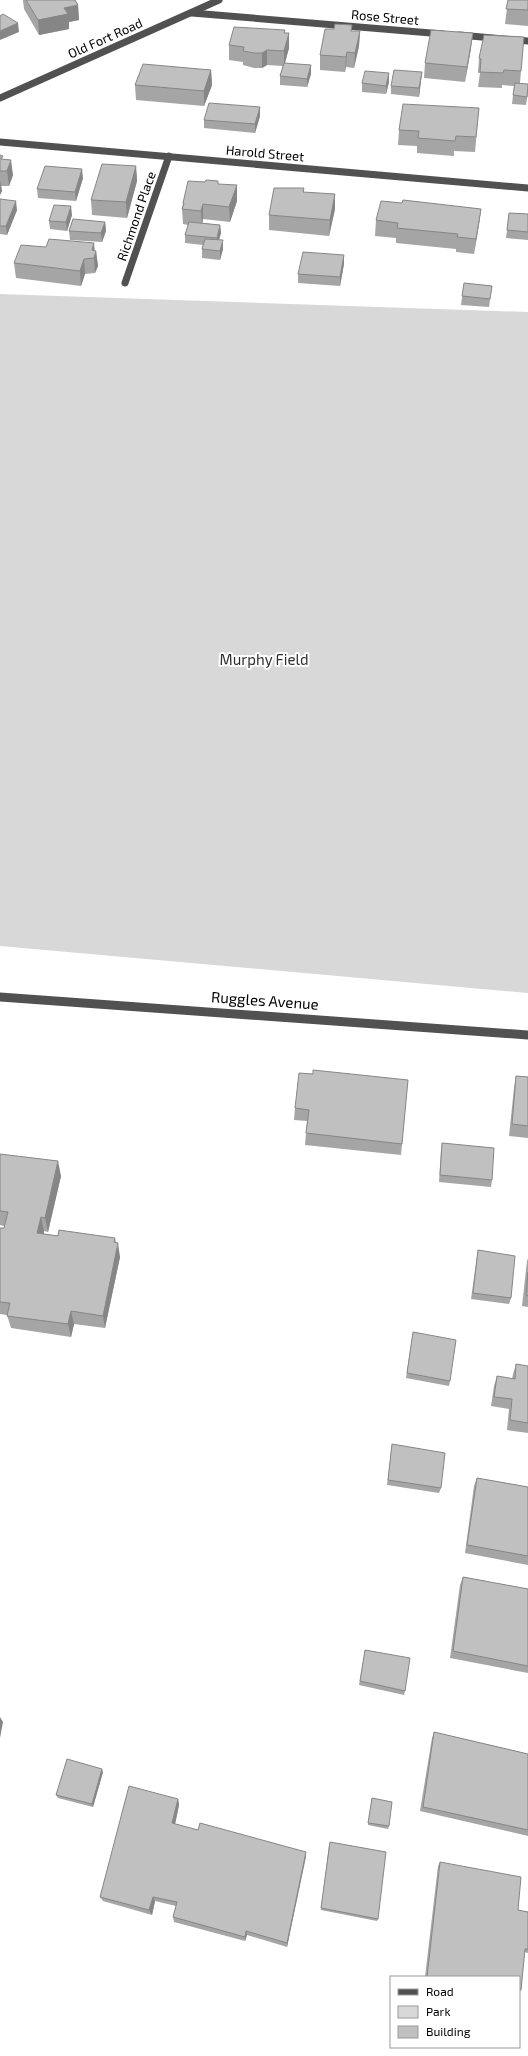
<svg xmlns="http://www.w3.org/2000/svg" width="528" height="2056" font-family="'Exo 2',sans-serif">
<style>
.green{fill:#d8d8d8}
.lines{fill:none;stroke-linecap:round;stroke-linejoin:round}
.minor-far1{stroke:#515151;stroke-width:7}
.minor{stroke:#515151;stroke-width:9}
.wall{fill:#a5a5a5}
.shaded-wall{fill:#868686}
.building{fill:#c0c0c0;stroke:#868686}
.labels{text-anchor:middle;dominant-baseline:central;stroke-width:4;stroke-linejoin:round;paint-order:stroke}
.far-street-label{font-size:13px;fill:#000;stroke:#fff}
.park-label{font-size:15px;fill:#2f2f2f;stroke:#fff}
.street-label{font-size:15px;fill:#000;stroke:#fff}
</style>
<rect width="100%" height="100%" fill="#fff"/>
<polygon class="green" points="0,294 528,312 528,993 0,946"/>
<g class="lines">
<g class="minor-far1">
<polyline points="192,13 443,34"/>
<polyline points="459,35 528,41"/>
<polyline points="0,98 219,0"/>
<polyline points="0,142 528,188"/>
<polyline points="125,283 169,156"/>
</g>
<polyline class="minor" points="0,997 528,1035"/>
</g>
<g class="wall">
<polygon points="23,0 75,0 78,5 79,20 69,22 69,29 39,35 24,9"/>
<polygon points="508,0 528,0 528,26 505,24"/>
<polygon points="352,25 352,31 360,31 359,46 354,68 346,67 345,72 320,70 320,55 334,29"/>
<polygon points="285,33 289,33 289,48 285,63 311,74 307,87 280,85 280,76 283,66 267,65 262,68 254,68 243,65 243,62 229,60 229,45"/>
<polygon points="471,48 465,82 424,78 425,63"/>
<polygon points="479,58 521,71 520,83 528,93 526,105 512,104 514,86 502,85 502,88 478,87 480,73 478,73"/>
<polygon points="211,70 212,85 204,106 136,100 135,85"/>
<polygon points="422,72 419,97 391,94 391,86"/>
<polygon points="389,73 389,82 386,94 362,92 362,83"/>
<polygon points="479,108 475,152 454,151 454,156 417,153 417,146 398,145 399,130"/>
<polygon points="260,116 255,133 204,128 204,120"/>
<polygon points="0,155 13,175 9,186 1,186 2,191 0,195"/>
<polygon points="136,166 137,181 127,218 92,215 91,200"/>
<polygon points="83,178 76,201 38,198 37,189"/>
<polygon points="218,181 218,184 237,201 230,222 203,219 202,223 220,225 221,233 219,240 223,249 220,260 202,258 202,249 203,245 185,243 185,235 188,225 183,224 182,209 183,203 205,182"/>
<polygon points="304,188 304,192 335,209 329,236 269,230 269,215"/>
<polygon points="0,199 17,210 7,235 0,234"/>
<polygon points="481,209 479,224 474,254 456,252 456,249 396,243 396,238 375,236 376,220"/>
<polygon points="509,213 528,214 528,240 506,238"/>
<polygon points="72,215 67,231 50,229 49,221"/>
<polygon points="105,222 106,231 102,242 70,240 69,231"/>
<polygon points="95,251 96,251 98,266 95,273 85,274 81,286 16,278 14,263"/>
<polygon points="344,255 344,264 340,286 298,283 298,274"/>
<polygon points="464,283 492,286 489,307 461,305"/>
<polygon points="313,1074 402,1144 401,1155 305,1145 307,1121 294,1120 295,1108"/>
<polygon points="516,1076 528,1077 528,1138 509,1136 514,1088"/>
<polygon points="442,1143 492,1180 491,1187 439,1182 441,1150"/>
<polygon points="0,1154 61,1176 48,1232 44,1231 44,1234 115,1243 120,1257 105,1328 74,1324 71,1337 11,1328 7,1315 0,1314 0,1228 4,1228 4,1226 0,1225"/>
<polygon points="478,1250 511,1298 509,1304 471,1299 477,1256"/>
<polygon points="528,1258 528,1307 522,1306 527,1261"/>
<polygon points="413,1332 450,1381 449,1386 406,1378"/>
<polygon points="516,1364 528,1366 528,1433 507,1430 509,1409 491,1406 494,1386 497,1376 512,1379 513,1374"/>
<polygon points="392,1444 441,1488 439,1493 387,1485"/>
<polygon points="477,1478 528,1487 528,1565 465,1553 474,1486"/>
<polygon points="463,1577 528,1589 528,1673 450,1658 460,1585"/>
<polygon points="365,1650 405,1691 404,1695 359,1685"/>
<polygon points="434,1732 528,1754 528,1836 420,1811 432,1738"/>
<polygon points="103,1772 93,1807 58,1798 56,1795"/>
<polygon points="372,1798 389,1826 388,1829 368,1825"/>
<polygon points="178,1799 179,1805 175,1824 198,1830 306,1852 287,1947 247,1935 245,1941 174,1922 173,1917 176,1906 155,1901 152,1915 103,1901 100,1897"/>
<polygon points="329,1845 378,1919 377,1921 321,1910"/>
<polygon points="440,1862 518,1910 528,1912 528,1953 524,1952 521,1990 519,1992 519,1977 425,1977 438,1866"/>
</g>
<g class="shaded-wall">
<polygon points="78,5 79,20 69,22 69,29 39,35 38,20 64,8"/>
<polygon points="18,23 19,32 0,40 0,31"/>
<polygon points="360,31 359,46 354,68 355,53"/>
<polygon points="289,33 289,48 284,66 284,51"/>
<polygon points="473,33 471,48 465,82 467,67"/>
<polygon points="267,50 267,65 262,68 262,53"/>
<polygon points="347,52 346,67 345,72 346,57"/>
<polygon points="311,65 311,74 307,87 307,79"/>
<polygon points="211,70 212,85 204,106 204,91"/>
<polygon points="422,72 421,81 419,97 419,88"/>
<polygon points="389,73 389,82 386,94 386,86"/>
<polygon points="260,107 260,116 255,133 255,124"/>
<polygon points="11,160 13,175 9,186 7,171"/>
<polygon points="136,166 137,181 127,218 126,202"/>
<polygon points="82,169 83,178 76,201 75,192"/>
<polygon points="0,180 2,191 0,195"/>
<polygon points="237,185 237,201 230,222 229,207"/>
<polygon points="335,194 335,209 329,236 330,220"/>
<polygon points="16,201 17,210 7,235 6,226"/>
<polygon points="203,204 203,219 202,226 201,211"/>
<polygon points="71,206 72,215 67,231 66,222"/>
<polygon points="481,209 479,224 474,254 476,239"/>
<polygon points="105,222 106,231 102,242 101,233"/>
<polygon points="220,225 221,233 217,246 217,238"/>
<polygon points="223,240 223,249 220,260 220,251"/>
<polygon points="94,243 95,254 96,251 98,266 95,273 94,258 92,250"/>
<polygon points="344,255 344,264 340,286 340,277"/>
<polygon points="84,259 85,274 81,286 80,271"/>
<polygon points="58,1161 61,1176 48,1232 45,1218"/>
<polygon points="41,1217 44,1231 41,1246 37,1233"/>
<polygon points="115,1238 117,1250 118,1243 120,1257 105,1328 103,1316"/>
<polygon points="71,1311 74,1324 71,1337 68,1324"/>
<polygon points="0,1717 3,1722 0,1738"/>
<polygon points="102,1769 103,1772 93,1807 92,1804"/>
<polygon points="178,1799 179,1805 174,1829 172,1823"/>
<polygon points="306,1852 306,1857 287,1947 287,1943"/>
<polygon points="153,1897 155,1901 152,1915 149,1910"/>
<polygon points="246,1931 247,1935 245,1941 245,1937"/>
</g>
<g class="building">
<polygon points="26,0 75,0 78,5 64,8 68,14 38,20"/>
<polygon points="508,0 528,0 528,10 506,9"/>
<polygon points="3,14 18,23 0,31 0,16"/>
<polygon points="335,24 352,25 351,31 360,31 355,53 347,52 346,57 320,55 325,29 334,29"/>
<polygon points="234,27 285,30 284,33 289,33 284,51 267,50 262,53 254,53 243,51 244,47 229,45"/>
<polygon points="431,30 473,33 467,67 425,63"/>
<polygon points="484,35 524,37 521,71 504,70 503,73 480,72 481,59 479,58"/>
<polygon points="284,63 311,65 307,79 280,76"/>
<polygon points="143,64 211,70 204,91 135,85"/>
<polygon points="394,70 422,72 419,88 391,86"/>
<polygon points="365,71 389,73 386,86 362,83"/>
<polygon points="515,83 528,84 527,97 513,95"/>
<polygon points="209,103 260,107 255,124 204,120"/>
<polygon points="403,104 479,108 476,137 456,136 455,141 418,138 419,131 399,130"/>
<polygon points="0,155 3,156 1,159 11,160 7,171 0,171"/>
<polygon points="102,164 136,166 126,202 91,200"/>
<polygon points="45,166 82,169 75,192 37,189"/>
<polygon points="206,180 218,181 218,184 237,185 229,207 203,204 201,211 182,209 184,203 183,203 188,181 205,182"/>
<polygon points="274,188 304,188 303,192 335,194 330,220 269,215"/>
<polygon points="0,199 16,201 6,226 0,226"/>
<polygon points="403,200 481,209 476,239 457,237 458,234 397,228 398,223 376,220 381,201 402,203"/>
<polygon points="54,205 71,206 66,222 49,221"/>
<polygon points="509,213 528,214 528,232 507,230"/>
<polygon points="73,219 105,222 101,233 69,231"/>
<polygon points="189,222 220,225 217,238 185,235"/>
<polygon points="49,239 94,243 92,250 96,251 94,258 84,259 80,271 14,263 21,245 46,247"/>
<polygon points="205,239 223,240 220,251 202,249"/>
<polygon points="303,252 344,255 340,277 298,274"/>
<polygon points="464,283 492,286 490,299 462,296"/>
<polygon points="313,1070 408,1080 402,1144 306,1133 309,1110 295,1108 299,1073 313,1074"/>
<polygon points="516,1076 528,1077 528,1126 512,1124"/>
<polygon points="442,1143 494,1148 492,1180 440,1175"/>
<polygon points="0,1154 58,1161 45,1218 41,1217 37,1233 58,1236 59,1230 115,1238 114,1242 118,1243 103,1316 71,1311 68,1324 7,1316 10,1303 0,1302 0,1228 4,1228 8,1212 0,1211"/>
<polygon points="478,1250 515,1256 511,1298 473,1293"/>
<polygon points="528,1272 528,1296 526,1295"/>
<polygon points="413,1332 456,1340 450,1381 407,1373"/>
<polygon points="516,1364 528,1366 528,1423 510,1420 512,1399 494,1397 497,1376 515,1379"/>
<polygon points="392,1444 445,1453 441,1488 388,1480"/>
<polygon points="477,1478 528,1487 528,1556 467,1545"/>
<polygon points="463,1577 528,1589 528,1666 453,1651"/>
<polygon points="365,1650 410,1658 405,1691 360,1681"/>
<polygon points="434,1732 528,1754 528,1830 423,1807"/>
<polygon points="67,1759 102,1769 92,1804 56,1795"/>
<polygon points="129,1786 178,1799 172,1823 198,1830 200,1823 306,1852 287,1943 246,1931 245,1937 173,1917 177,1902 153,1897 149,1910 100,1897"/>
<polygon points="372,1798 392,1802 389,1826 368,1823"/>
<polygon points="330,1842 386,1852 378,1919 321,1908"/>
<polygon points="440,1862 521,1877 518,1910 528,1912 528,1949 525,1949 521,1990 519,1990 519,1977 427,1977"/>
</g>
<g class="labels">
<g class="far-street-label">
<text transform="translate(385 17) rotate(5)">Rose Street</text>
<text transform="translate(105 38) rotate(-24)">Old Fort Road</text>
<text transform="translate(265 153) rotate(5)">Harold Street</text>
<text transform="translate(136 216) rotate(-71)">Richmond Place</text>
</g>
<g class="park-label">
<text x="264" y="659">Murphy Field</text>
</g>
<g class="street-label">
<text transform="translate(265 1000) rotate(4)">Ruggles Avenue</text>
</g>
</g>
<rect x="390" y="1976" width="130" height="72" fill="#ffffff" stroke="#999999"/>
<rect x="398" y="1989" width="20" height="6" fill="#515151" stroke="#999999"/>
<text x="426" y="1996" font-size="12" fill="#000000">Road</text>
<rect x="398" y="2006" width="20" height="12" fill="#d8d8d8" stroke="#999999"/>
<text x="426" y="2016" font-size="12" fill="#000000">Park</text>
<rect x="398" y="2026" width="20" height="12" fill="#c0c0c0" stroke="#999999"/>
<text x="426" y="2036" font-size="12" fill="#000000">Building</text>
</svg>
